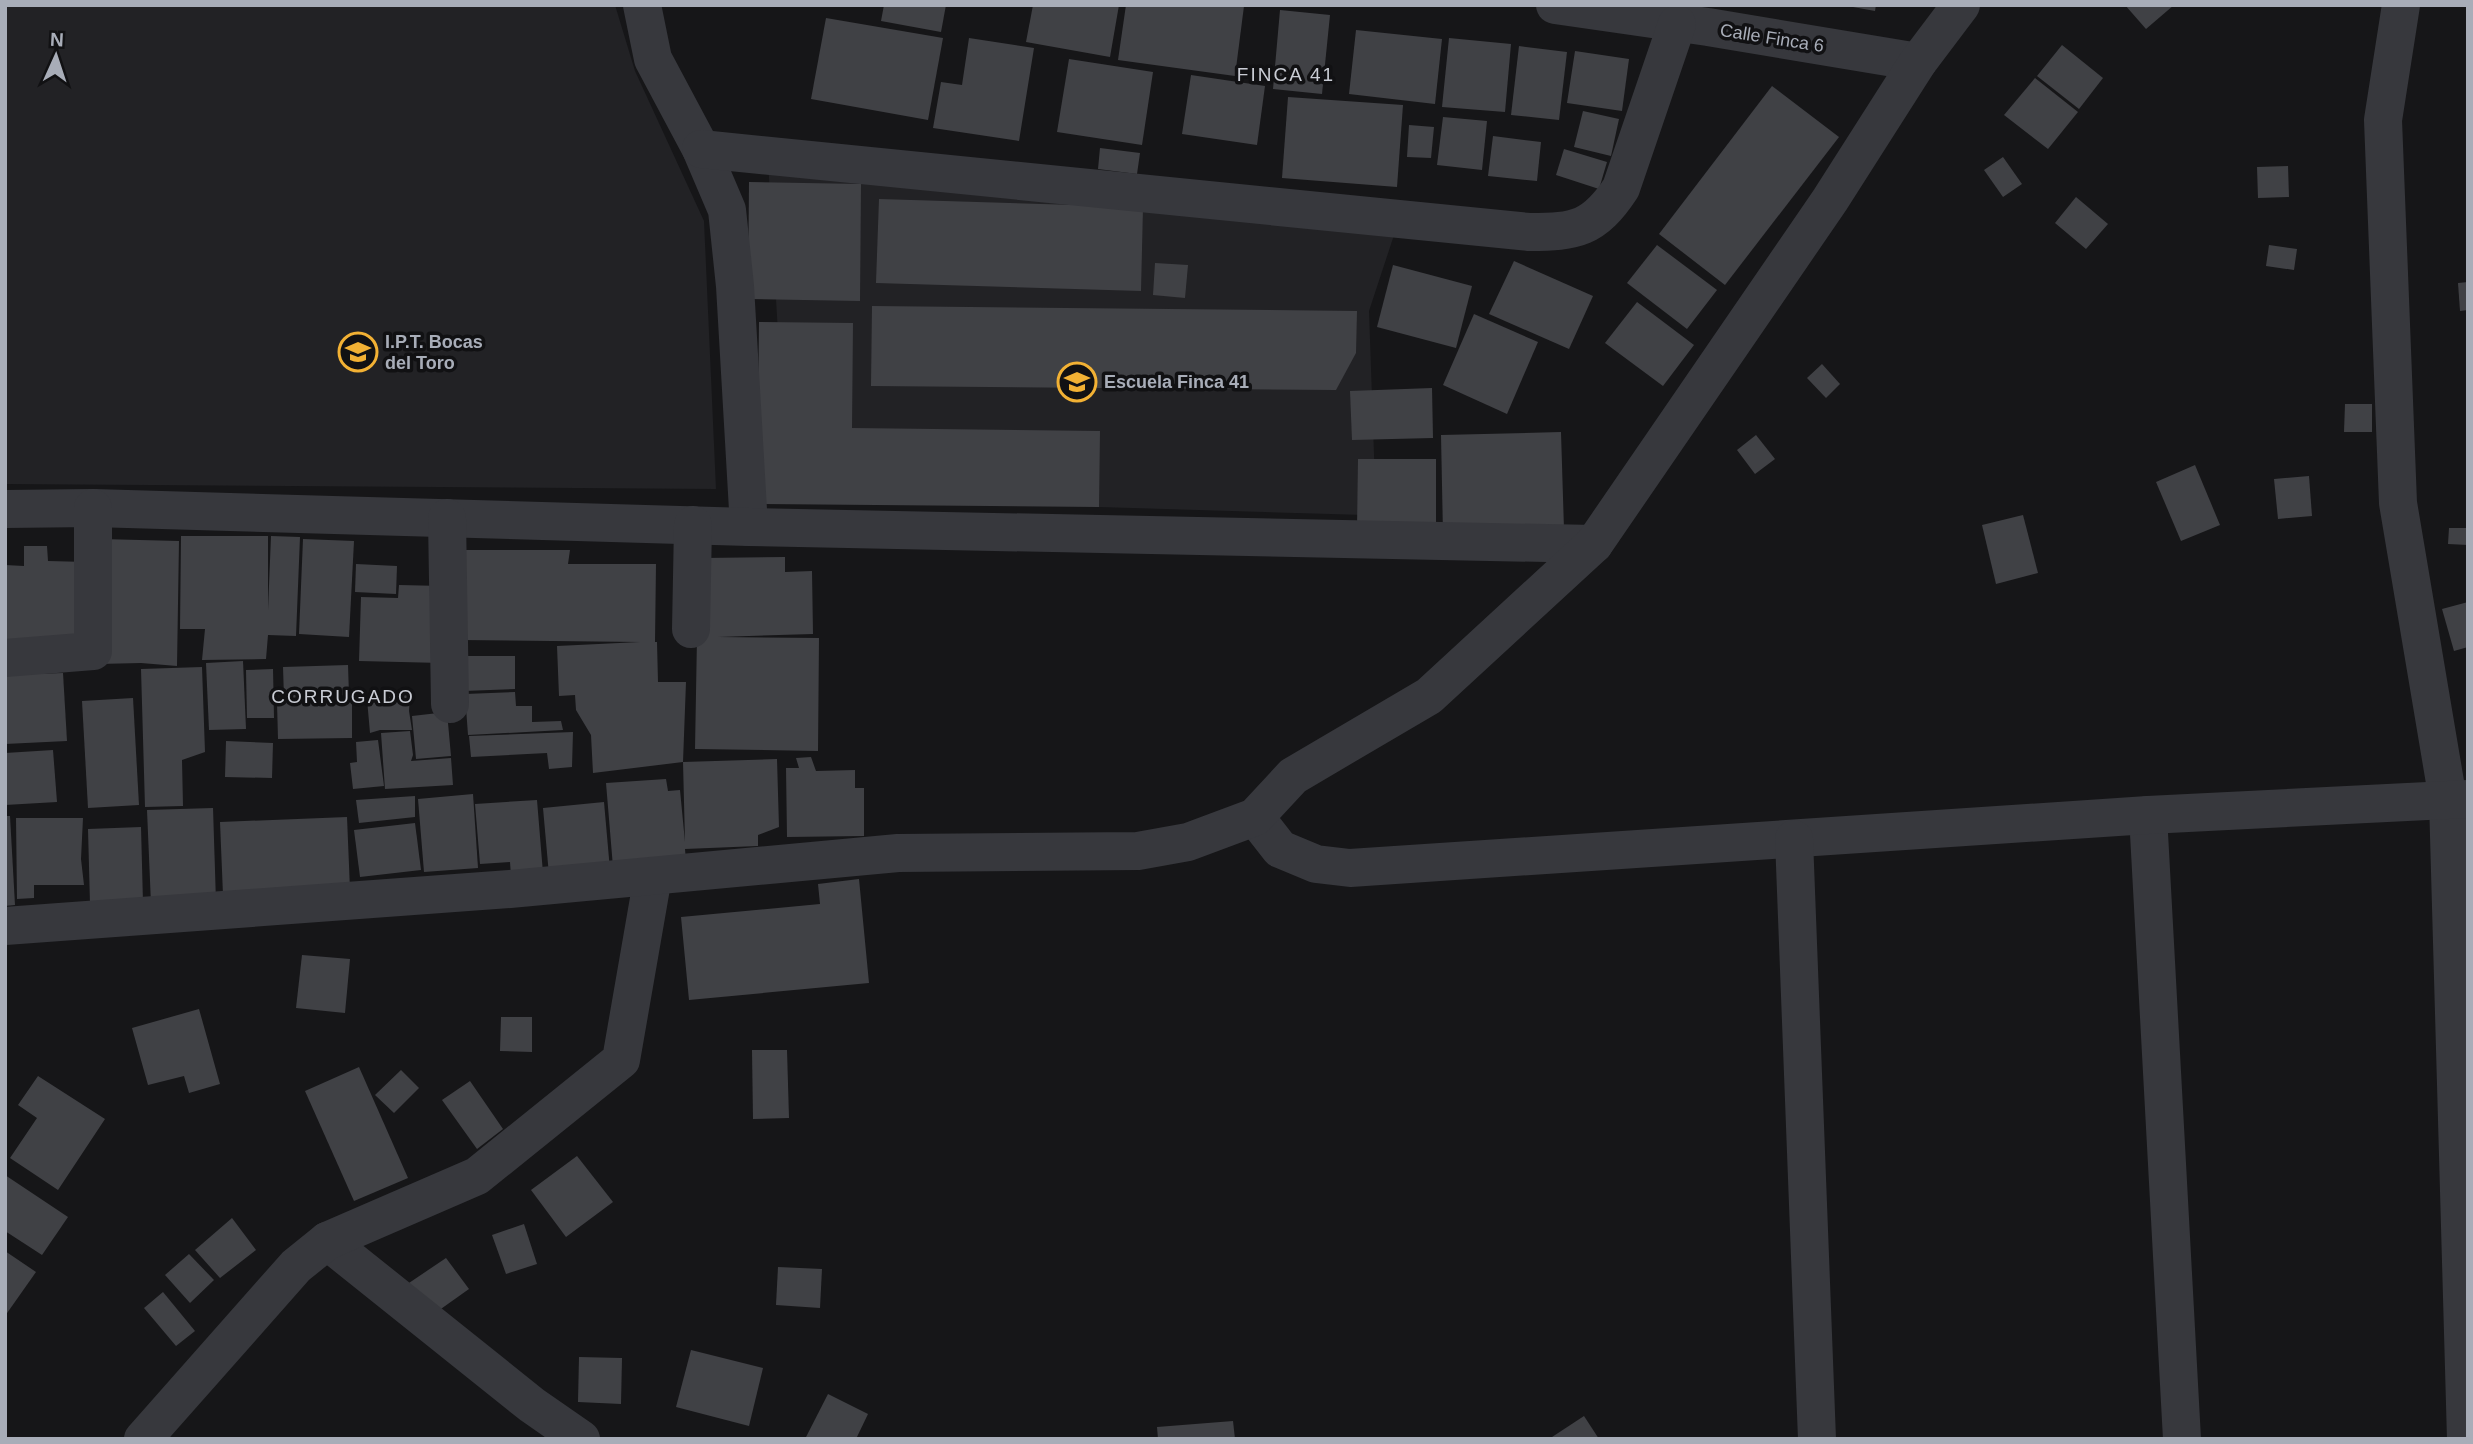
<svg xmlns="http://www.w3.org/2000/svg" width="2473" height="1444" font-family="Helvetica,sans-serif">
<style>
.built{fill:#222225}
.building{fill:#404145}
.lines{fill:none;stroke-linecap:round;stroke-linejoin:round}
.minor{stroke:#37383d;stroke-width:38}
.tertiary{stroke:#37383d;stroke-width:38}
.labels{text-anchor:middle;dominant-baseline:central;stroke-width:7;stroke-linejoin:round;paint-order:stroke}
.street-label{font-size:18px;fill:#a8adb8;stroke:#111113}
.poi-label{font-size:18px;font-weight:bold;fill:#a8adb8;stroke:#111113;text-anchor:start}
.neighbourhood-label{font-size:19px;letter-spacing:2px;fill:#c9ccd4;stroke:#111113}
</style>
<rect width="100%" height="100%" fill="#161618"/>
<g class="built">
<polygon points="5,5 615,5 635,71 704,221 716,489 5,484"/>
<polygon points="768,161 1396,229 1369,311 1376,511 1364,515 1099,507 807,487 785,454"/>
</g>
<g class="building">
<polygon points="884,5 946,5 941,32 881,21"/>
<polygon points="1033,5 1119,5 1110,57 1026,42"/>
<polygon points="1126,5 1244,6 1235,76 1118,60"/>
<polygon points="1842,5 1876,5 1875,11"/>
<polygon points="2125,5 2174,5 2146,29"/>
<polygon points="1280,10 1330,15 1322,94 1273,89"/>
<polygon points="826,18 943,38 928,120 811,99"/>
<polygon points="1356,30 1442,39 1435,104 1349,94"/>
<polygon points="969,38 1034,48 1019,141 933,128 941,82 962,85"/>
<polygon points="1449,38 1511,44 1505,112 1442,107"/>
<polygon points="2062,45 2103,78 2079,109 2037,76"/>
<polygon points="1519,46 1567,52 1559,120 1511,115"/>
<polygon points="1575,51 1629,59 1622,111 1567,103"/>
<polygon points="1069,59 1153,72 1142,145 1057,132"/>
<polygon points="1191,75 1265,86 1257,145 1182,134"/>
<polygon points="2035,78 2078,112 2048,149 2004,115"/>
<polygon points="1772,86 1839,137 1725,285 1659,234"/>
<polygon points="1288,97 1403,105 1397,187 1282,178"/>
<polygon points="1583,111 1619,119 1611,156 1574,147"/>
<polygon points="1443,117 1487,121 1482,170 1437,165"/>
<polygon points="1409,125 1434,127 1431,158 1407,157"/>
<polygon points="1493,136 1541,142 1537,181 1488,176"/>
<polygon points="1100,148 1140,153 1137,174 1098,169"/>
<polygon points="1564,149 1607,162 1599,189 1556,175"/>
<polygon points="2003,157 2022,184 2003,197 1984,170"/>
<polygon points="2288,166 2289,197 2258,198 2257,167"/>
<polygon points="749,182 861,184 860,301 748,299"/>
<polygon points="2076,197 2108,224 2086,249 2055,223"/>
<polygon points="879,199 1143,207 1141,291 876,283"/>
<polygon points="1657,245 1717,290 1687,329 1627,283"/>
<polygon points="2269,245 2297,249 2294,270 2266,266"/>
<polygon points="1514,261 1593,296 1569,349 1489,314"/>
<polygon points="1155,263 1188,265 1185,298 1153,295"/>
<polygon points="1393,265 1472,286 1456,348 1377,327"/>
<polygon points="2468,282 2468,310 2460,311 2458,283"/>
<polygon points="1637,302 1694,345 1663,386 1605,343"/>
<polygon points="872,306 1357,311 1356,353 1336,390 871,386"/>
<polygon points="1474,314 1538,342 1507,414 1443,385"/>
<polygon points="759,322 853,323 852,428 1100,431 1099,507 757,504"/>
<polygon points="1822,364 1840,384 1826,398 1807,378"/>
<polygon points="1432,388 1433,438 1352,440 1350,391"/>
<polygon points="2345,404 2372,404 2372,432 2344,432"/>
<polygon points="1561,432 1564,530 1443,534 1441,435"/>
<polygon points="1756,435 1775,459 1755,474 1737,450"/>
<polygon points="1358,459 1436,459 1436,529 1357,529"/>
<polygon points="2195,465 2220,525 2181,541 2156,482"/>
<polygon points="2309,476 2312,516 2278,519 2274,479"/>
<polygon points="2023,515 2038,573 1996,584 1982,525"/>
<polygon points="2449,528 2468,528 2468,545 2448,544"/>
<polygon points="181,536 268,536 268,610 271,536 300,537 296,636 268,635 266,659 202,660 205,629 180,629"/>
<polygon points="101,539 179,541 177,666 141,663 98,664"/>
<polygon points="303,539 354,541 349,637 299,634"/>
<polygon points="24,546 47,546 48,561 87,562 86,647 5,647 5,565 24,566"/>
<polygon points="460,550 570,550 568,564 656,564 655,642 657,642 658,682 686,682 683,762 777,759 779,827 758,835 758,846 685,849 686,861 613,867 606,783 666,779 668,791 680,790 685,842 683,762 593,773 591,735 576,710 575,695 559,696 557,646 640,642 461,640"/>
<polygon points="785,557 785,572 812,571 813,634 718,637 819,638 818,751 695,749 697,637 703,558"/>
<polygon points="356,564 397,566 396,594 355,592"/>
<polygon points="399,585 443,586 442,663 359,661 361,597 398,598"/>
<polygon points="2468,602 2468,647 2454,651 2442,609"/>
<polygon points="463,656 515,656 515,689 464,691"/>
<polygon points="243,661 246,729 209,730 206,663"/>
<polygon points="348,665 349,695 284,698 283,667"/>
<polygon points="202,667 205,752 182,760 183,806 145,807 141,669"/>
<polygon points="273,669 274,718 247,718 246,670"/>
<polygon points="63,673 67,741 5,744 5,675"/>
<polygon points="515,692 516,706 532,706 532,722 561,721 563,730 468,735 465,694"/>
<polygon points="410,695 409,711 412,730 380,730 370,733 367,699"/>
<polygon points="133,698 139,805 88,808 82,701"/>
<polygon points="352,701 352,738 278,739 277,702"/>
<polygon points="447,712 451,756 416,759 412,716"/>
<polygon points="410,731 413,755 411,761 451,758 453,785 385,789 381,733"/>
<polygon points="573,732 572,767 549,769 547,753 471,757 469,736"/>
<polygon points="378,740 384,786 353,789 350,763 357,762 356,742"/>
<polygon points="226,741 273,743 272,778 225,777"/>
<polygon points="53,750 57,802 5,805 5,753"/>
<polygon points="811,757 816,771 855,770 855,788 864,788 864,836 787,837 786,768 799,768 796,758"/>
<polygon points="473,794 478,868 424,872 418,799"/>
<polygon points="415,796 415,817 359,823 356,800"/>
<polygon points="537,800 543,873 511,876 510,862 480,864 475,804"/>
<polygon points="604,802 610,870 549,875 543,808"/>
<polygon points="213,808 216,902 151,904 147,810"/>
<polygon points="5,816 10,816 15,905 5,906"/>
<polygon points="347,817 350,890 223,895 220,822"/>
<polygon points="16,818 83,818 81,859 84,885 34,885 34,898 17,899"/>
<polygon points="415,823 421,870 360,877 354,830"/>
<polygon points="141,827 143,903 90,904 88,829"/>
<polygon points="859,879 869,983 689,1000 681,917 820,904 818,884"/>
<polygon points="302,955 350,959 345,1013 296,1008"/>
<polygon points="199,1009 220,1084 189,1093 184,1076 148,1085 132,1028"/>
<polygon points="501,1017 532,1017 532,1052 500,1051"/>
<polygon points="752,1050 787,1050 789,1118 753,1119"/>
<polygon points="359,1067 408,1178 354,1201 305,1091"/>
<polygon points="401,1070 419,1088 394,1113 375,1095"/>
<polygon points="38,1076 105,1119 58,1190 10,1158 37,1118 18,1105"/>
<polygon points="470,1081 503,1129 477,1149 442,1100"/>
<polygon points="577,1156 613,1202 566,1237 531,1190"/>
<polygon points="5,1175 68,1217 42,1255 5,1231"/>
<polygon points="232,1218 256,1250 220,1278 195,1250"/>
<polygon points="524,1224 537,1264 506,1274 492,1235"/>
<polygon points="5,1251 36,1272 5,1316"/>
<polygon points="189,1254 214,1280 190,1303 165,1275"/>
<polygon points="446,1258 469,1289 438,1311 406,1285"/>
<polygon points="778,1267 822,1269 820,1308 776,1305"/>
<polygon points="163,1292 195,1331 176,1346 144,1308"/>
<polygon points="691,1350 763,1368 749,1426 676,1407"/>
<polygon points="579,1357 622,1358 621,1404 578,1402"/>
<polygon points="828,1394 868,1414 856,1439 805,1439"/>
<polygon points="1584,1416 1599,1439 1549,1439"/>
<polygon points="1233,1421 1235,1439 1158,1439 1157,1427"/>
</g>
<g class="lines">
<g class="minor">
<polyline points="642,5 653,59 701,149 727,210 735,286 749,527"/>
<polyline points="1555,5 1708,27 1918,62"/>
<polyline points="2401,5 2383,120 2398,503 2448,800 2466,1439"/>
<path d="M701,149L1529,232C1576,232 1594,229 1621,188L1677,24"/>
<polyline points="5,509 93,508 749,527 1594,544"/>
<polyline points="447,518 450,704"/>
<polyline points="691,629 693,525"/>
<polyline points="5,658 93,651 93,508"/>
<polyline points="2148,815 2182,1439"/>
<polyline points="1255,817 1280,849 1316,864 1350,868 2148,815 2468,799"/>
<polyline points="1794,839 1817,1439"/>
<polyline points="327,1241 532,1405 581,1439"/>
<polyline points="143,1439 296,1266 327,1241 477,1176 621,1060 653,876"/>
</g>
<polyline class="tertiary" points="5,926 510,889 898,853 1138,851 1188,842 1255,817 1293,776 1429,696 1594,544 1830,200 1918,62 1961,5"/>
</g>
<defs>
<symbol id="school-ring" viewBox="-11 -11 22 22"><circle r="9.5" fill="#111113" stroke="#f2b134" stroke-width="1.5"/><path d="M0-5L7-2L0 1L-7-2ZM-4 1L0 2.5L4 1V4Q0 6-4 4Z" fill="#f2b134"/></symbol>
</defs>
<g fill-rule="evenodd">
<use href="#school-ring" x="336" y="330" width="44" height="44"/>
<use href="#school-ring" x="1055" y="360" width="44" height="44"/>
</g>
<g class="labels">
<g class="street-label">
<text transform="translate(1772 38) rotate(9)">Calle Finca 6</text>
</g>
<g class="poi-label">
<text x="385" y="342">I.P.T. Bocas<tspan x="385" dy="21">del Toro</tspan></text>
<text x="1104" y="382">Escuela Finca 41</text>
</g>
<g class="neighbourhood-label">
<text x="1286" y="74">FINCA 41</text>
<text x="343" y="696">CORRUGADO</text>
</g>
</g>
<rect width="2473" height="1444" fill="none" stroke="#a8adb8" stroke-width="14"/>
<g transform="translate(56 56) rotate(3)" stroke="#111113" stroke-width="5" paint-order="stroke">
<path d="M0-5L12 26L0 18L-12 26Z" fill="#a8adb8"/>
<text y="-10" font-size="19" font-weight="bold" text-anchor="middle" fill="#a8adb8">N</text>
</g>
</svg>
